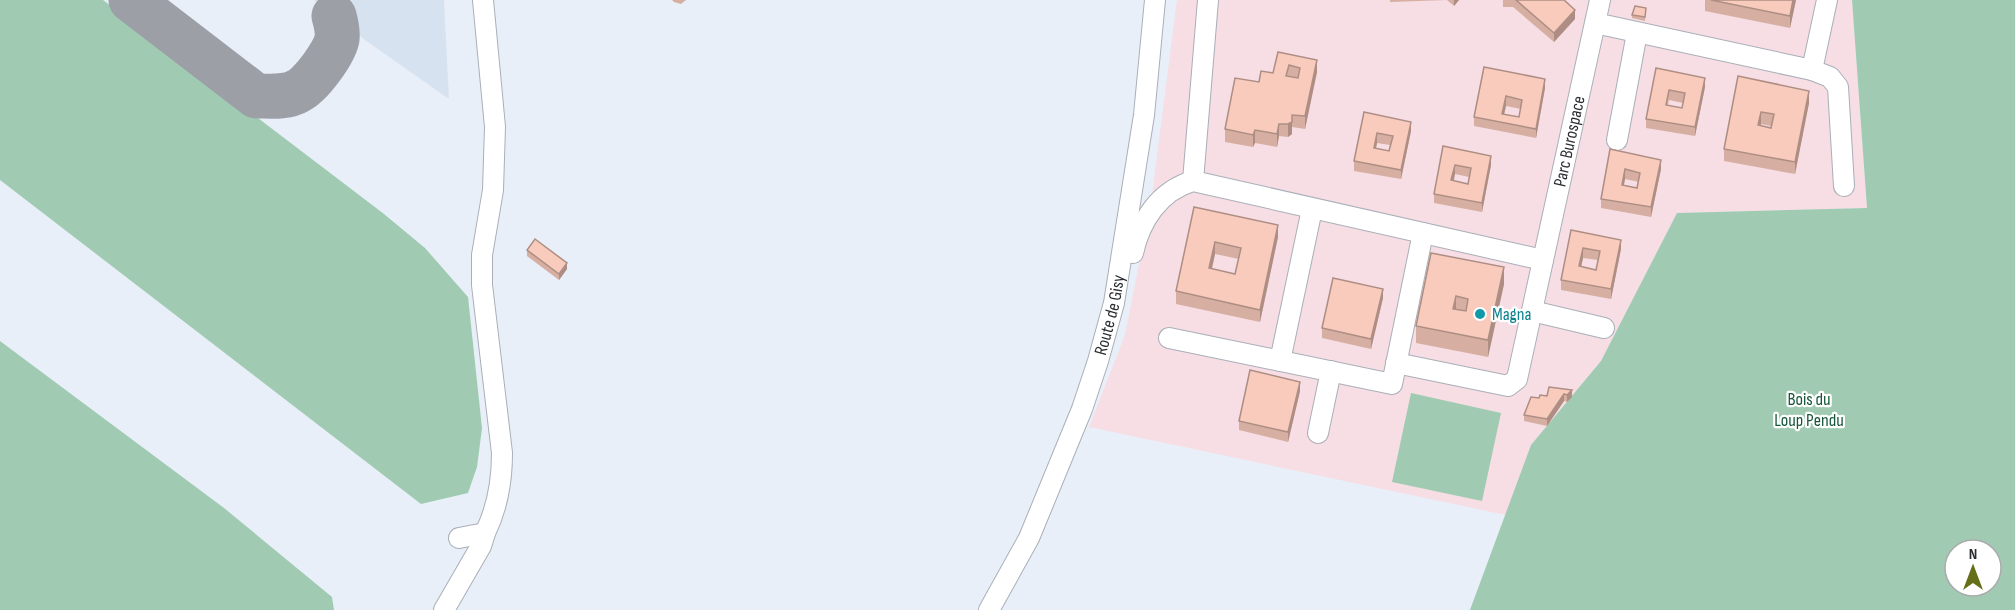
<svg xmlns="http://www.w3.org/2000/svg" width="2015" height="610" font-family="'Sofia Sans Condensed',sans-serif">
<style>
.commercial{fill:#f7dde4}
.built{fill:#d7e2f1}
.green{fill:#a0cbb2;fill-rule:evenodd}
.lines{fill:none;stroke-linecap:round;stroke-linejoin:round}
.taxiway{stroke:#9ca0a6;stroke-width:45}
.minor-casing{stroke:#a9afb8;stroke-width:22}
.minor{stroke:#fff;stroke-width:20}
.wall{fill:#d6afa2;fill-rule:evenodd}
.shaded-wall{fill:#ae8e84}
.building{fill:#f9cbbc;stroke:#ae8e84;stroke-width:1.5;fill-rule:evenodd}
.culture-dot{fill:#0f9aa8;stroke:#fff;stroke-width:2}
.labels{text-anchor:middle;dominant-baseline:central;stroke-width:4.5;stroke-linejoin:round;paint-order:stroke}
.street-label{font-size:18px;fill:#2b2e31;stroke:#fff}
.culture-label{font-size:18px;fill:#0d838f;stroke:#fff;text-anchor:start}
.park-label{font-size:18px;fill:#165639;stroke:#fff}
</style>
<rect width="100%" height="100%" fill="#e9eff8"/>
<polygon class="commercial" points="1177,0 1852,0 1867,208 1677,213 1601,361 1531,445 1506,515 1089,427 1125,335 1151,203"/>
<polygon class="built" points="314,0 444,0 449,99 365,40"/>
<g class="green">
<polygon points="0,0 103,0 384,214 425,248 468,297 482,428 477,467 468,493 421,504 0,180"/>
<path d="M1852,0H2015V610H1470L1531,445L1601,361L1677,213L1867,208ZM1955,550H1991V586H1955Z"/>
<polygon points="0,341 224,508 332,597 334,610 0,610"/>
<polygon points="1411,393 1501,413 1482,501 1392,482"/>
</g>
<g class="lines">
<path class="taxiway" d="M131,0L256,96C270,96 286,98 298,91C311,85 334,53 337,39C338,31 336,23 334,16"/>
<defs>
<g id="minor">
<polyline points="1595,23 1812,70 1830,77 1838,87 1844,186"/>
<polyline points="1812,70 1827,0"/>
<polyline points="1617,140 1637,33"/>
<polyline points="1193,181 1208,0"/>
<path d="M1133,253C1140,221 1159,191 1193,181L1543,260"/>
<polyline points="1532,311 1604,328"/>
<polyline points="1169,338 1392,384 1423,233"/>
<polyline points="1280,361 1312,209"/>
<path id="s1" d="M1396,363L1508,386L1517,379L1600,0"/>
<polyline points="1318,433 1331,371"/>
<path d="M459,538L485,533C498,507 502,482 502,453L482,285V255L493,190L495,127L483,0"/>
<polyline points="444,610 481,546 485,533"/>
<path id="s2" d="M989,610L1029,538L1082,409L1098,361L1114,303L1144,115L1155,0"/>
</g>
</defs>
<use href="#minor" class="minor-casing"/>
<use href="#minor" class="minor"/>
</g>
<g class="wall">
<polygon points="672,0 686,0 681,4 674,2"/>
<polygon points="1390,0 1447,0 1390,2"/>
<polygon points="1447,0 1459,0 1454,6"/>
<polygon points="1503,0 1564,0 1575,19 1554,42 1513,7 1503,7"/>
<polygon points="1705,0 1796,0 1790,28 1705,11"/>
<polygon points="1646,11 1645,21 1632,18 1632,15"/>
<polygon points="1278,52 1317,72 1305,129 1292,127 1292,134 1288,137 1279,136 1277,147 1255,143 1253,147 1225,142 1225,129 1273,73"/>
<path d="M1484,67L1545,88L1536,138L1474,126V117ZM1506,106L1521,109L1519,117L1504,114Z"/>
<path d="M1656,68L1705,87L1695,136L1646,128V119ZM1669,100L1683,103L1682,108L1668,105Z"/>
<path d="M1738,76L1809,103L1795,174L1724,161V149ZM1761,124L1771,126V128L1760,126Z"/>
<path d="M1364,112L1411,131L1401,179L1354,171V161ZM1377,143L1390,145L1389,151L1376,148Z"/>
<path d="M1443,146L1491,165L1482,212L1434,203V194ZM1455,174L1469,177L1468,184L1454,181Z"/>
<path d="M1610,149L1661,169L1651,217L1601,208V199ZM1625,179L1639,182L1637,188L1624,185Z"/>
<path d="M1194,207L1278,237L1260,322L1176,304V291ZM1215,254L1239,259L1235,274L1212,269Z"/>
<path d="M1571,230L1621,249L1611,299L1561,290V280ZM1583,258L1598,260L1596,270L1581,267Z"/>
<polygon points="527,250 567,269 559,280 527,256"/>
<polygon points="1431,253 1504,284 1488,357 1416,343 1416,326"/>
<polygon points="1383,298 1371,349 1322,338 1322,328"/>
<polygon points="1549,387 1572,397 1567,402 1564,401 1547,426 1524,421 1524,415 1547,396"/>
<polygon points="1300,391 1288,442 1239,430 1239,421"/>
</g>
<g class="shaded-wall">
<polygon points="1454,0 1459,0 1454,6"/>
<polygon points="1793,0 1796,0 1790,28 1790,16"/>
<polygon points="1575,10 1575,19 1554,42 1554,33"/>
<polygon points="1317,60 1317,72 1305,129 1305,116"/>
<polygon points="1705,78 1705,87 1695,136 1695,127"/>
<polygon points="1545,79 1545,88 1536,138 1536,129"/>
<polygon points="1809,91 1809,103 1795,174 1795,162"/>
<polygon points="1506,96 1506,106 1502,123 1502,114"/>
<polygon points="1761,112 1761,124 1758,137 1758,125"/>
<polygon points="1292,115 1292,134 1288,137 1288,124"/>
<polygon points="1411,122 1411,131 1401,179 1401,170"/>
<polygon points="1279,124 1279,136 1277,147 1277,134"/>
<polygon points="1255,130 1255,143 1253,147 1253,135"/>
<polygon points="1377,133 1377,143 1374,157 1374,148"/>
<polygon points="1491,156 1491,165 1482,212 1482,203"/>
<polygon points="1661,160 1661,169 1651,217 1651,207"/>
<polygon points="1455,165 1455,174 1451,190 1451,180"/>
<polygon points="1625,169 1625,179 1622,194 1622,185"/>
<polygon points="1278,225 1278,237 1260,322 1260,310"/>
<polygon points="1621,240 1621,249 1611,299 1611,289"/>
<polygon points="1215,242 1215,254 1209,280 1209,268"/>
<polygon points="1583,248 1583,258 1579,276 1579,266"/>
<polygon points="567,263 567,269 559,280 559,274"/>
<polygon points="1504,267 1504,284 1488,357 1488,340"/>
<polygon points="1383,289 1383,298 1371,349 1371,339"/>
<polygon points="1456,296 1456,313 1453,309"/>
<polygon points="1300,382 1300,391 1288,442 1288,432"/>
<polygon points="1572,390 1572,397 1567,402 1567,395"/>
<polygon points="1564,394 1564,401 1547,426 1547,419"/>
</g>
<g class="building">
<polygon points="1516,0 1564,0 1575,10 1554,33"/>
<polygon points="1711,0 1793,0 1790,16"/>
<polygon points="1635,6 1646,8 1645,17 1632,15"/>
<path d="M1278,52L1317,60L1305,116L1292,115V122L1288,124H1279L1277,134L1255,130L1253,135L1225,129L1235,78L1259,82L1261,71L1273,73ZM1289,65L1300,68L1298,78L1286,76Z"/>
<path d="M1484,67L1545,79L1536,129L1474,117ZM1506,96L1522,100L1519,117L1502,114Z"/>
<path d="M1656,68L1705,78L1695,127L1646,119ZM1669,90L1685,93L1682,108L1666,105Z"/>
<path d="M1738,76L1809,91L1795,162L1724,149ZM1761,112L1774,114L1771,128L1758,125Z"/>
<path d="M1364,112L1411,122L1401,170L1354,161ZM1377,133L1393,136L1389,151L1374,148Z"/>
<path d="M1443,146L1491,156L1482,203L1434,194ZM1455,165L1471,168L1468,184L1451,180Z"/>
<path d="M1610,149L1661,160L1651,207L1601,199ZM1625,169L1640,173L1637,188L1622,185Z"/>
<path d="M1194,207L1278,225L1260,310L1176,291ZM1215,242L1241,248L1235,274L1209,268Z"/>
<path d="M1571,230L1621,240L1611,289L1561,280ZM1583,248L1600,251L1596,270L1579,266Z"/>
<polygon points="535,239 567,263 559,274 527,250"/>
<path d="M1431,253L1504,267L1488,340L1416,326ZM1456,296L1468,299L1466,311L1453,309Z"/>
<polygon points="1333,278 1383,289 1371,339 1322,328"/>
<polygon points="1250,370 1300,382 1288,432 1239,421"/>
<polygon points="1549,387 1572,390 1567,395 1564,394 1547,419 1524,415 1531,397 1539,398 1540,395 1547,396"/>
</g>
<circle class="culture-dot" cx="1480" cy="314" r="6"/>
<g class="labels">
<g class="street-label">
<text stroke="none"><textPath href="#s1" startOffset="369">Parc Burospace</textPath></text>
<text stroke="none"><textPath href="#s2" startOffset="320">Route de Gisy</textPath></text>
</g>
<g class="culture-label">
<text x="1492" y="314">Magna</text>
</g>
<g class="park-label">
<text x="1809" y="399">Bois du<tspan x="1809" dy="21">Loup Pendu</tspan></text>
</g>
</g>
<g transform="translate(1973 568)"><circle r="28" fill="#ffffff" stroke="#aaabad" stroke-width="1.5"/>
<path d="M0-4.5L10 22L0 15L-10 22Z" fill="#656f17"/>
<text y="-9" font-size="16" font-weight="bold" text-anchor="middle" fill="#2b2e31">N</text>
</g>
</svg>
